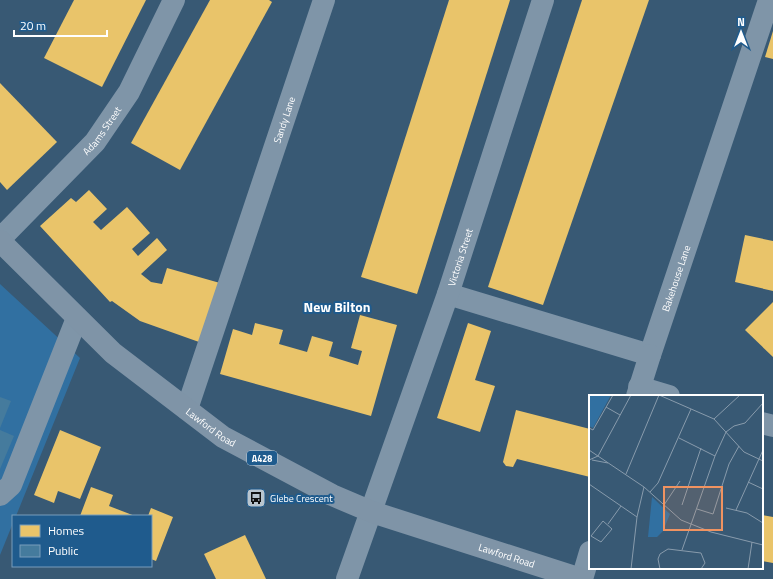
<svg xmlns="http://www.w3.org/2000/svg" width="773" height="579" font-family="'Titillium Web',sans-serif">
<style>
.green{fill:#3170a1}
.homes{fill:#e9c46a}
.public{fill:#457b9d}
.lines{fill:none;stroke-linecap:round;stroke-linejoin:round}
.minor{stroke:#7f95a8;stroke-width:22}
.major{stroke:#7f94a7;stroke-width:22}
.labels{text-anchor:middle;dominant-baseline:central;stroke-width:4;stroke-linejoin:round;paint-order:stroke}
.shield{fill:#1f5b8d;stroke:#bccedd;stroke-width:1}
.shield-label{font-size:9px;font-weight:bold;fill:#fff}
.street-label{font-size:10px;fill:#fff;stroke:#1f5b8d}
.poi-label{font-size:10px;fill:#fff;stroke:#1f5b8d;text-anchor:start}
.district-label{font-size:14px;font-weight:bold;fill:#fff;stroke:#1f5b8d}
.inset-road{fill:none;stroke:#889bac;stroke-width:1}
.view{fill:#f09361;fill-opacity:0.15;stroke:#f09361;stroke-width:2}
.inset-edge{fill:none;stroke:#fff;stroke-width:2}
</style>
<rect width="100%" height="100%" fill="#385974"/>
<polygon class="green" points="0,284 80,358 16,516 13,516 13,523 0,555"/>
<g class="homes">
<polygon points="74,0 146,0 102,87 44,58"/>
<polygon points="210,0 269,0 272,2 180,170 131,143"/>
<polygon points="449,0 510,0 417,294 361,277"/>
<polygon points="582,0 649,0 543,305 488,287"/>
<polygon points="773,31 773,59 765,57"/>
<polygon points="0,83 57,142 7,190 0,182"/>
<polygon points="89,190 107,209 93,222 101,230 127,207 150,233 132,249 138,256 157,238 167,250 141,274 151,282 162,284 167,268 220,283 199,342 140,321 112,301 110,302 40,226 71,198 76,202"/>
<polygon points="745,235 773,241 773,291 735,282"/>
<polygon points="773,302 773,357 745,330"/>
<polygon points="360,315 397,325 371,416 220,374 233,329 252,335 255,323 283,330 279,344 307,352 312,336 333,342 329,356 358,365 362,351 351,348"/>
<polygon points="468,323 491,331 475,380 495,386 480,432 437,418"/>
<polygon points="516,410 590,429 590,477 517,459 513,467 506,466 503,462"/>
<polygon points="60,430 101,447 80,499 58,491 54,503 34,495"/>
<polygon points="91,487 113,495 109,506 135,516 80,516"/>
<polygon points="151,508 173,517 156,561 151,559 151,516 148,516"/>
<polygon points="762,515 773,517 773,563 762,561"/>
<polygon points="245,535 266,579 216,579 204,554"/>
</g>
<g class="public">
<polygon points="0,397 11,401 0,428"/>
<polygon points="0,430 14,436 0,469"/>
</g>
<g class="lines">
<g class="minor">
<path id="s1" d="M0,239L95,142L129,92L174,0"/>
<path id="s2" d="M448,294L650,355L769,0"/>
<polyline points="639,387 669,396"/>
<polyline points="637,396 650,355"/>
<path id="s3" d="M187,409L324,0"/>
<polyline points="762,423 773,426"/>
<polyline points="0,495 11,485 77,318"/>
<path id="s4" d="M347,579L448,294L543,0"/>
<polyline points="582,579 590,552"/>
</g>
<path class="major" id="s5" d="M0,241L113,353L223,437L332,495L372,512L581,579"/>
</g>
<defs>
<symbol id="bus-square" viewBox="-11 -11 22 22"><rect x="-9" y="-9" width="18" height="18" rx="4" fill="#b9c5ce" stroke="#1f5b8d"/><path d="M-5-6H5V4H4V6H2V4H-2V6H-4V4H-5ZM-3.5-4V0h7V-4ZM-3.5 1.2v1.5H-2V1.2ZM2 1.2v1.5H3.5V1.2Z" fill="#111"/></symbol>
</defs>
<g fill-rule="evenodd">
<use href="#bus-square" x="245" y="487" width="22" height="22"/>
</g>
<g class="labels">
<rect class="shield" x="247" y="451" width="30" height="14" rx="3"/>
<g class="shield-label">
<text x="262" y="458">A428</text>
</g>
<g class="street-label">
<text stroke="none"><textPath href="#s3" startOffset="305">Sandy Lane</textPath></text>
<text stroke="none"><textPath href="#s1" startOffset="149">Adams Street</textPath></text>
<text stroke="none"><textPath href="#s4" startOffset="341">Victoria Street</textPath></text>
<text stroke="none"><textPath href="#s2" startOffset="292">Bakehouse Lane</textPath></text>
<text stroke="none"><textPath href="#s5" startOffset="282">Lawford Road</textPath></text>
<text stroke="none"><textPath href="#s5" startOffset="606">Lawford Road</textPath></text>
</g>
<g class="poi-label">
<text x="270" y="498">Glebe Crescent</text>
</g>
<g class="district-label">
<text x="337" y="306">New Bilton</text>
</g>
</g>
<g transform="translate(589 395)">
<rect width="174" height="174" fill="#385974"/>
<path d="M0,0H22L4,33L0,31ZM63,102L81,119L74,136L68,142H59Z" fill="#3170a1"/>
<path class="inset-road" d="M70,0L125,24L155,57L174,66M17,12L31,20M125,24L151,0M0,33L4,35L24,0M137,37L145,31L156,28L174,8M90,43L126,61M0,55L55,92L92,125L122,137L174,150M0,65L9,61L42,0M3,65L19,68M37,79L70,0M159,87L174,94M0,89L48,122M61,97L69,88L102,14M75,110L91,86M93,110L112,53M137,113L158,118L174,128M108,114L124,119L140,69L150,51M147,115L174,55M14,126L23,134L12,147L2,141ZM19,129L32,111M93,155L126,61L137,37M42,174L48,122L55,92M71,174L69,164L71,159L79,154L112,158L116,168L112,174M159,174L163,147"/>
<path class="view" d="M75,92H133V135H75Z"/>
<rect width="174" height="174" class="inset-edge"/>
</g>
<rect x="12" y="515" width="140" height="52" fill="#1f5b8d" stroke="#799dbb"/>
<rect x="20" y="525" width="20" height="12" fill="#e9c46a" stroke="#799dbb"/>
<text x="48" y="535" font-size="12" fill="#ffffff">Homes</text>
<rect x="20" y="545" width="20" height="12" fill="#457b9d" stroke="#799dbb"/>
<text x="48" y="555" font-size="12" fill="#ffffff">Public</text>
<g transform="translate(741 32)" stroke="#1f5b8d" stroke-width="3" paint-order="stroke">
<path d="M0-3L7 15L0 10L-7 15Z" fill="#ffffff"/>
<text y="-6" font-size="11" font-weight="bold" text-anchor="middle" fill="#ffffff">N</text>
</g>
<path d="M14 30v6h93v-6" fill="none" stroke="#ffffff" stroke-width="2"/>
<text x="20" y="30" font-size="12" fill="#ffffff" stroke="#1f5b8d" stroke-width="3" paint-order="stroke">20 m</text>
</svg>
